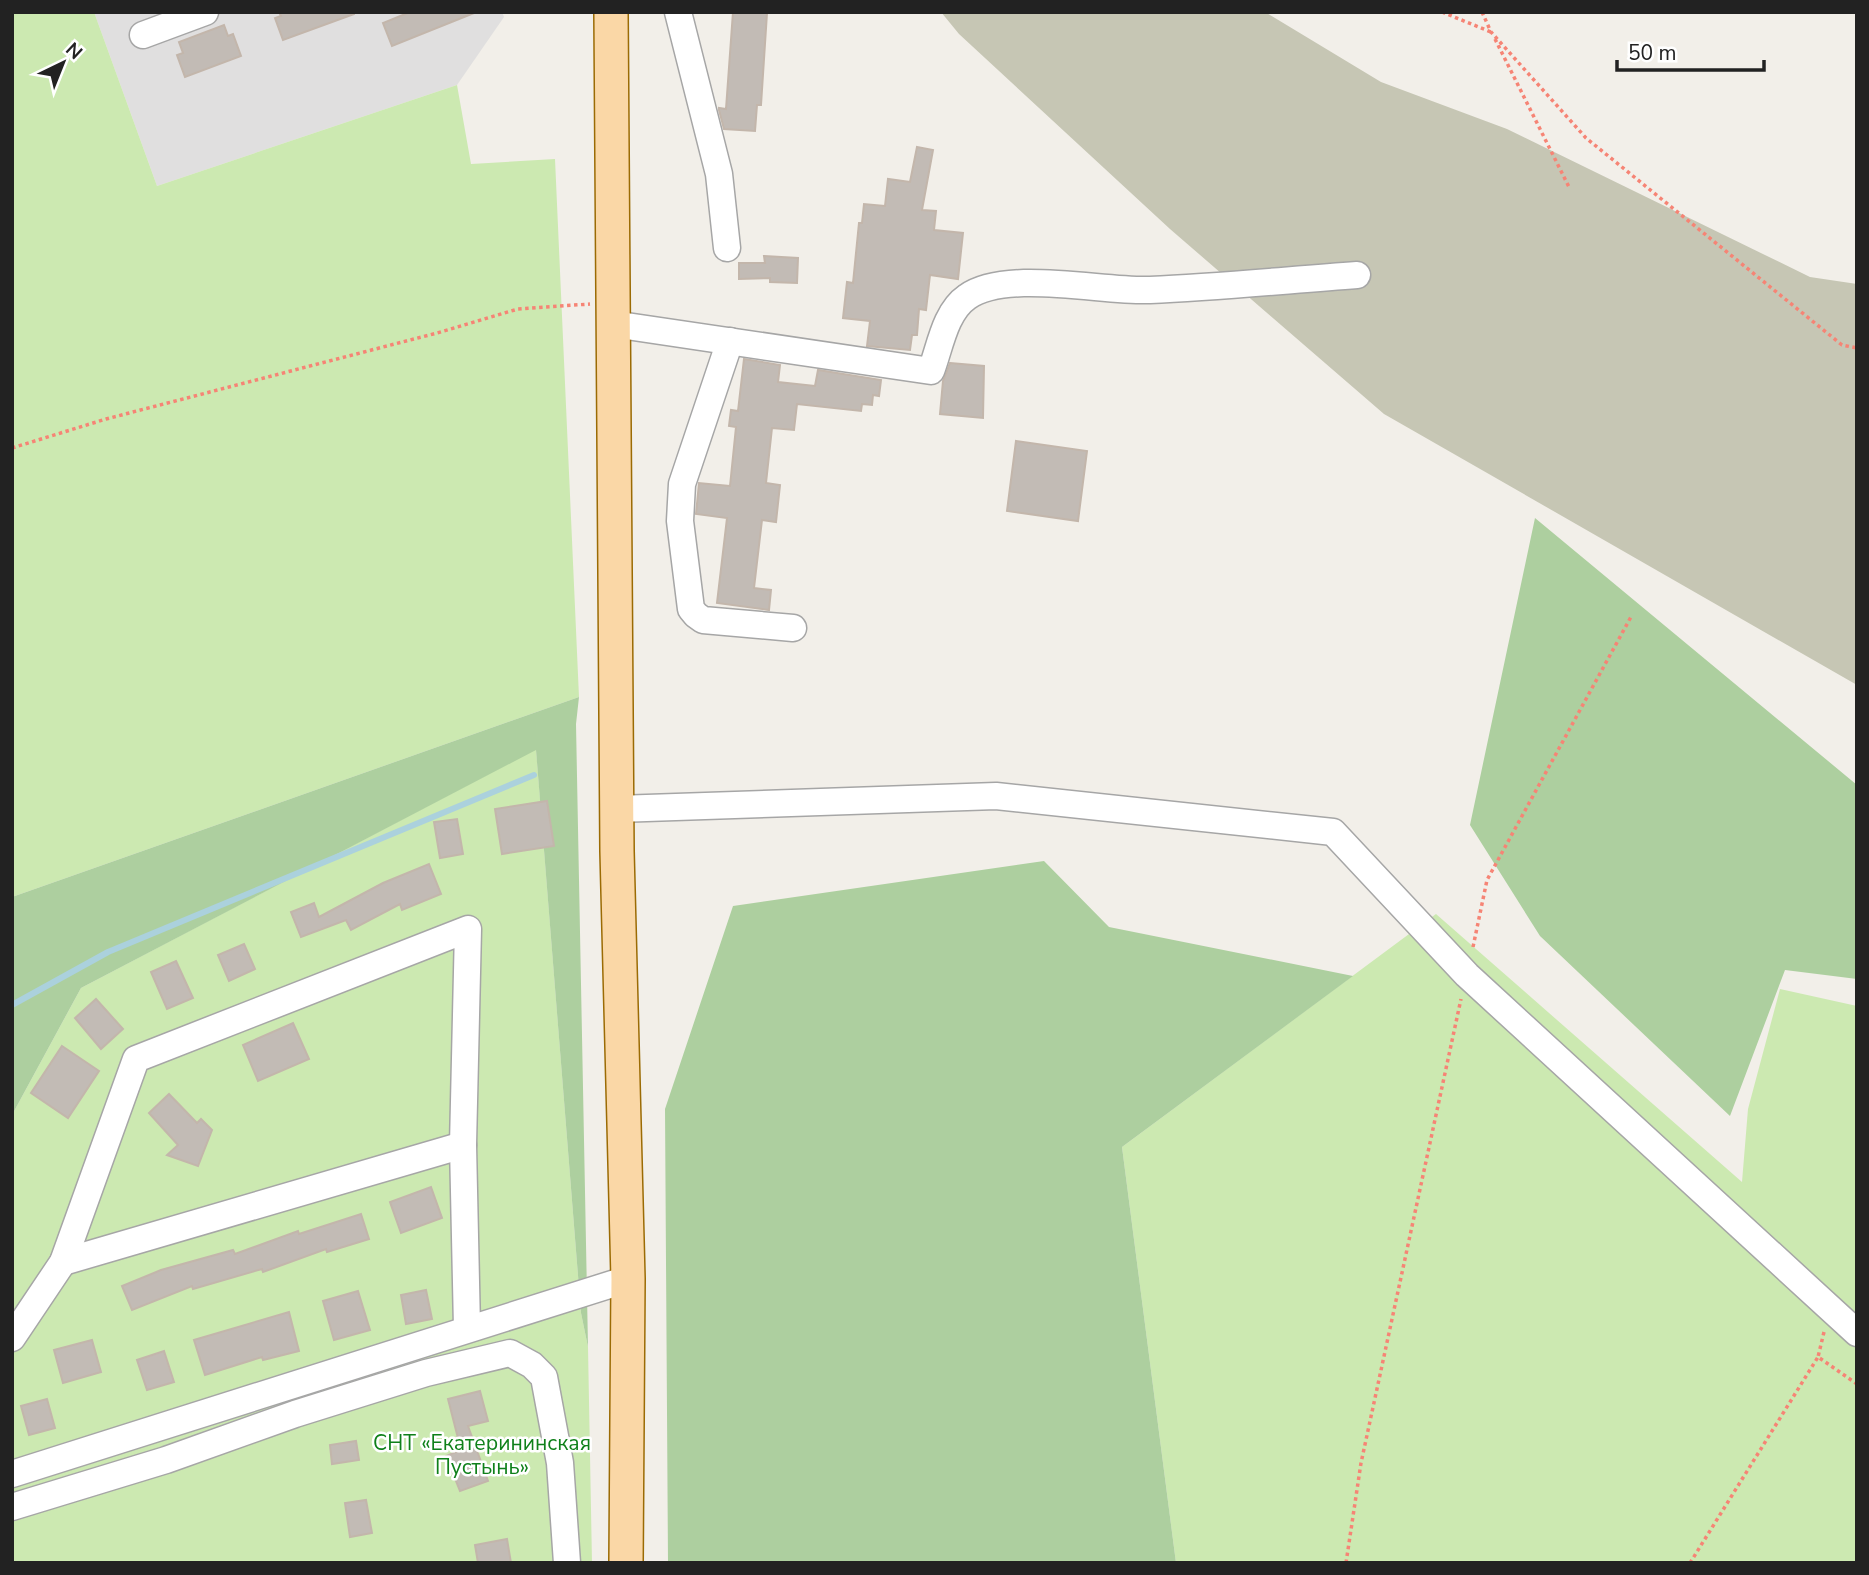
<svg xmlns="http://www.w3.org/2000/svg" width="1869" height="1575" font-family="'Nunito Sans',sans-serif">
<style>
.residential{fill:#e0dfdf}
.construction{fill:#c6c6b4}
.grass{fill:#cce9b1}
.forest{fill:#adcf9f}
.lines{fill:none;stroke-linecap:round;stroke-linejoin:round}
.stream{stroke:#abd1dd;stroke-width:6}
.building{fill:#c2bbb5;stroke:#c3b6ab;stroke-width:2}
.minor-casing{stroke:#a6a6a6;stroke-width:29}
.major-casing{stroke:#9b6b04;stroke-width:36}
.path{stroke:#f68475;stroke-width:3.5;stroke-dasharray:3.5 3.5;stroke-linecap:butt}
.minor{stroke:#fff;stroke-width:26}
.major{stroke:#fad7a6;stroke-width:33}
.labels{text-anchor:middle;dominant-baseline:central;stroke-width:5;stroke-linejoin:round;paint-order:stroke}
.park-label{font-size:21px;fill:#0f801a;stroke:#fff}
</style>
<rect width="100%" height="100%" fill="#f2efe9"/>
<polygon class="residential" points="94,12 502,12 504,17 457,85 157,186"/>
<polygon class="construction" points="941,12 1265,12 1381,82 1507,129 1810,277 1857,284 1857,685 1384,414 1170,229 959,34"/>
<g class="grass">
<polygon points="12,12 94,12 157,186 457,85 471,164 555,159 579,697 12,897"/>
<polygon points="536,749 581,1313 588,1347 592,1563 12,1563 12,1115 81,988"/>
<polygon points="1436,914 1742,1182 1748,1109 1780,989 1857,1006 1857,1563 1176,1563 1122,1147"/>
</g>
<g class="forest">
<polygon points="1535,518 1857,785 1857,979 1785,970 1730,1116 1540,936 1470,825"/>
<polygon points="579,697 576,724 588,1347 581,1313 536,750 81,988 12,1115 12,897"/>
<polygon points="1044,861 1109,927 1353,976 1122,1147 1176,1563 668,1563 665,1109 733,906"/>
</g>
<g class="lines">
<polyline class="stream" points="12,1005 108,952 534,775"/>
</g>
<g class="building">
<polygon points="279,12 354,12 354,14 283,40 275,18 281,16"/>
<polygon points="410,12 474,12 474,13 392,46 383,23"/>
<polygon points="733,12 767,13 761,105 757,105 755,131 724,129 719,110 719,108 726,109"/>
<polygon points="224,25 228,36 233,34 241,56 185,77 177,55 183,53 179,42"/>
<polygon points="917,147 933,150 922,210 936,211 934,230 963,233 958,279 930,275 926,310 919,309 917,335 912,335 910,350 867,346 870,321 843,318 847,282 853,283 859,223 862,223 864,204 885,206 888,179 910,182"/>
<polygon points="764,256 798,258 797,283 770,282 770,278 739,279 739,263 765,263"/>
<polygon points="744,359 780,365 778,382 815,386 818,370 881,380 879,396 873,395 872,405 862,404 861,411 797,404 794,430 772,428 766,483 780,485 776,522 762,520 754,588 771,590 769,610 717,603 727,518 696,514 699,483 730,486 736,427 729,426 731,410 738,411"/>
<polygon points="950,363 984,366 983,418 940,414 943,381"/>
<polygon points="1016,441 1087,451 1078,521 1007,511"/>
<polygon points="547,801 554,846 502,854 495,809"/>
<polygon points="457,819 463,854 440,858 434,822"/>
<polygon points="429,864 441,894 402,910 400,904 351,930 346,920 301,937 291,912 314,903 319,917 383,883"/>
<polygon points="244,944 255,969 229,981 218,955"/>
<polygon points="176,961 193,998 167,1009 151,972"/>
<polygon points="96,999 123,1029 101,1049 75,1018"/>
<polygon points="293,1023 309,1059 258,1081 243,1045"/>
<polygon points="62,1046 99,1071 68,1118 31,1093"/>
<polygon points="169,1094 197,1123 201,1119 212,1130 198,1166 167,1155 178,1145 149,1113"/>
<polygon points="431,1187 442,1218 401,1233 390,1202"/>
<polygon points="361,1214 369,1239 327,1252 326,1249 263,1272 262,1269 193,1289 192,1286 132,1310 122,1286 161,1270 233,1250 235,1254 298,1231 299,1234"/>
<polygon points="426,1290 432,1319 406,1324 401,1295"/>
<polygon points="358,1291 370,1330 334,1340 323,1301"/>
<polygon points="289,1312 299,1351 263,1360 262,1357 205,1375 194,1340"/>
<polygon points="92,1340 101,1372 63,1383 54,1350"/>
<polygon points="164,1351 174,1382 147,1390 137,1360"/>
<polygon points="480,1391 488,1421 468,1426 488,1481 460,1491 446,1456 461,1450 448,1399"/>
<polygon points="47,1399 55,1428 29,1435 21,1406"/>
<polygon points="356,1441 359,1460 332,1464 330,1445"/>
<polygon points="366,1500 372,1533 350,1537 345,1503"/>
<polygon points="507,1539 511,1563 478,1563 475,1545"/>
</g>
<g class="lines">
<defs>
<g id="minor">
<polyline points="678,12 719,174 727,248"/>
<polyline points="143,35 205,12"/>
<path d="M613,324L931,371C940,347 945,312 967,297C1006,269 1103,292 1150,290C1219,287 1288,280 1357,275"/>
<polyline points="730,341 682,484 680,521 691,609 696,615 703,620 793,628"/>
<polyline points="617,809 996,796 1333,832 1467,975 1857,1333"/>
<polyline points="63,1262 463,1145"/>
<polyline points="12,1338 63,1262 136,1059 468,929 463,1145 467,1328"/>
<polyline points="12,1474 628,1279"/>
<polyline points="12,1507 166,1460 295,1414 426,1373 510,1353 532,1365 544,1377 560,1463 567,1563"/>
</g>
<polyline id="major" points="611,12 617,851 628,1279 626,1563"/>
</defs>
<use href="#minor" class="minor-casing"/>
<use href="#major" class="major-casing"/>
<g class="path">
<polyline points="1442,12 1491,32"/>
<polyline points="1482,12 1491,32 1586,138 1842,345 1857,348"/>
<polyline points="1495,39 1569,187"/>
<polyline points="12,448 106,419 437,333 518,309 590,304"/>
<polyline points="1473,947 1487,880 1632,615"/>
<polyline points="1824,1332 1818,1357 1857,1384"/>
<polyline points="1346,1563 1361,1463 1461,999"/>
<polyline points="1690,1563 1818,1357"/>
</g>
<use href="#minor" class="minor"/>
<use href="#major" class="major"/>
</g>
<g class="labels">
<g class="park-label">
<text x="482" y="1443">СНТ «Екатерининская<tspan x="482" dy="24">Пустынь»</tspan></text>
</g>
</g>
<rect width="1869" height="1575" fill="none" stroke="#222222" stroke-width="28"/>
<g transform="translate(63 63) rotate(43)" stroke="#ffffff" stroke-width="5" paint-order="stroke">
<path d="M0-5L12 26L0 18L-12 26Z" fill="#222222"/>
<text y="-10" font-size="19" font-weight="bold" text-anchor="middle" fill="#222222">N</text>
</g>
<path d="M1617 60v10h147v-10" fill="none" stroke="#222222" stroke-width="3.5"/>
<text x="1628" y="60" font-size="21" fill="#222222" stroke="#ffffff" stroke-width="5" paint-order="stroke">50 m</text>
</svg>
